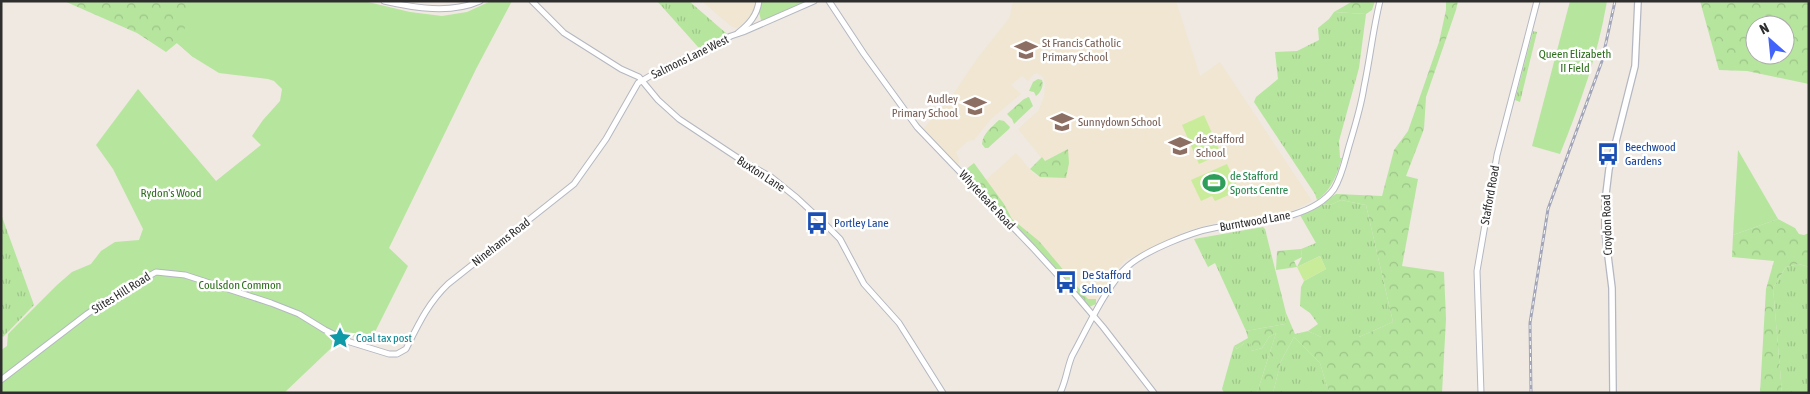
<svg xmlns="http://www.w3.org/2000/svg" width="1810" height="394" font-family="'Asap Condensed',sans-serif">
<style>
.education{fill:#f0e6d1}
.grass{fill:url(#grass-tufts)}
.forest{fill:url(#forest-crowns);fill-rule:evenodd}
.park{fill:#b6e59e}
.pitch{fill:#c9ec9a}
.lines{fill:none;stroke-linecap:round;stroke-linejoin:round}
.tertiary-casing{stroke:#b4b7c1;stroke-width:7}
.secondary-casing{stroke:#b4b7c1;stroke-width:8}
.tertiary{stroke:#fff;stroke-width:5}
.secondary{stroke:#fff;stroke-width:5.5}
.rail-casing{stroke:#a3a6b8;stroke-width:3}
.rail{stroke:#fff;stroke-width:1;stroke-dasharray:4;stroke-linecap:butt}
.labels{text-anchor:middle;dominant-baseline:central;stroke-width:5;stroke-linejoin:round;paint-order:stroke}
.education-label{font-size:12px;fill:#785e54;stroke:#fff;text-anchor:start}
.park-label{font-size:12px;fill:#2c6e1b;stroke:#fff}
.street-label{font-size:12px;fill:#2e2e2e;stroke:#fff}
.transit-label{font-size:12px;fill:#164399;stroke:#fff;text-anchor:start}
.leisure-label{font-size:12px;fill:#27864d;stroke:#fff;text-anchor:start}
.culture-label{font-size:12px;fill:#0d838f;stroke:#fff;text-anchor:start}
</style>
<defs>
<pattern id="grass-tufts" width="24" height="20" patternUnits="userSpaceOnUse" patternTransform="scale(1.25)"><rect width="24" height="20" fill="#b6e59e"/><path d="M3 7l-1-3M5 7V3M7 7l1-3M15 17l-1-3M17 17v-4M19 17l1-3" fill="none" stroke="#9dc588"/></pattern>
<pattern id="forest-crowns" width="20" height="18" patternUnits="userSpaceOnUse" patternTransform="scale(1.25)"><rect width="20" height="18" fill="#b6e59e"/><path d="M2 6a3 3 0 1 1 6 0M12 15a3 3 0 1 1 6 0" fill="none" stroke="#9dc588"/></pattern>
</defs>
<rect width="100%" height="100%" fill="#efe9e1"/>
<g class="education">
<polygon points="702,1 756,1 756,2 751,16 737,28 731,26"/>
<polygon points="1013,1 1176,1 1200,76 1220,62 1312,201 1286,214 1215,223 1189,230 1124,261 1096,299 1088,299 1039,241 1012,219 1004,204 986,180 1016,153 1034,174 1040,177 1066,178 1068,149 1044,161 1018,129 1038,111 1044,97 1045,83 1043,77 1037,73 1034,74 1028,81 1022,76 1011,85 1021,94 991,119 974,140 968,141 956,152 959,160 958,167 923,129 954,93 976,60 1007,21 1010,16"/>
</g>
<g class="grass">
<polygon points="657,1 689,1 727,34 699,48"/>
<path d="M1334,12L1366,14L1359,68L1339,141L1340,158H1342C1337,174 1332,190 1317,200L1315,194L1254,102L1256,97L1278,79L1275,52L1297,51L1319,40L1318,28L1329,19Z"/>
<polygon points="1533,31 1537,32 1520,102 1515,100"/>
<polygon points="1341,200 1366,205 1393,322 1359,337 1321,337 1308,331 1318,324 1310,313 1300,306 1301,287 1304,281 1326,269 1320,256 1297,267 1302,257 1301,249 1316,243 1300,215 1320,204 1330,205"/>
<polygon points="1,214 34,305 3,337 1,335"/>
<polygon points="1263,227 1265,229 1286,313 1285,324 1246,331 1215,263 1208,267 1194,239"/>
<polygon points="1799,264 1809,267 1809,393 1782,393 1773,288 1786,267"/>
<polygon points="1276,333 1257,393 1224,393 1222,389 1234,346 1237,349 1244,343 1251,343 1251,351 1262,348 1269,337"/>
<polygon points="1294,337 1320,363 1329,393 1273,393 1281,361"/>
</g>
<g class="forest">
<polygon points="64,1 203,1 193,57 177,43 166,52 137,33"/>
<polygon points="1353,1 1375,1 1372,10 1366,14 1334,12"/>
<polygon points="1446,1 1458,1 1456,10 1426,97 1424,129 1406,176 1418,179 1402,266 1444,272 1446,319 1442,393 1329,393 1320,363 1294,337 1281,361 1273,393 1257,393 1276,333 1269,337 1262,348 1251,351 1251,344 1244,343 1237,349 1234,346 1248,338 1246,331 1285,324 1286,313 1295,334 1308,331 1321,337 1359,337 1393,322 1366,205 1341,200 1330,205 1320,204 1336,194 1382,196 1394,150 1408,131 1439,42 1446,10"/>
<path d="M1700,1H1809V84L1747,71L1719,70ZM1755,25H1785V55H1755Z"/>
<path d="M1038,79L1042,80C1044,86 1041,92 1036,96L1034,92L1029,91L1033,82Z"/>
<polygon points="1029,97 1033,106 1014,124 1012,119 1007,114 1024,99"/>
<path d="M999,120L1004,121L1010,127L1009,129L988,148H985L982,144C983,133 992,127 999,120Z"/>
<polygon points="1068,149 1069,163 1066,178 1040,177 1030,169 1042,157 1045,161"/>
<polygon points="974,163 1004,204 1012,219 1039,241 1088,299 1096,299 1096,304 1089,307 965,175 965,170"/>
<polygon points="1778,219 1795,228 1799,234 1804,235 1809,233 1809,267 1799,264 1786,267 1773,288 1782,393 1760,393 1766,289 1774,261 1732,257 1733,235"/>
<polygon points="1301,249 1302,257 1294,261 1297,267 1276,270 1277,251"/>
</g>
<g class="park">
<path d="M187,1H364L410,12L442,16L467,12L491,1H512L476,69L389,248L408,266L370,342L346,334L284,393H1V350L7,346L8,334L57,285L72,272L91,264L101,251L115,242L139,240L143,229L113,169L96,145L138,89L216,181L261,145L252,136L263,120L280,101L282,89L274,81L268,79L219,73L193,57L177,43C186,28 190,19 187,1Z"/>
<polygon points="761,1 808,1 764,20 761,20 759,12"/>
<path d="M1570,1H1607C1598,55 1580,104 1560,154L1532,146Z"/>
<polygon points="1738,150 1778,219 1733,235"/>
</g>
<g class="pitch">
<polygon points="1204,115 1221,154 1199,164 1182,125"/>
<polygon points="1227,164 1237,186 1229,190 1231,194 1215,201 1212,196 1201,201 1191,180"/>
<polygon points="1320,256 1326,269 1304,281 1297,267"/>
</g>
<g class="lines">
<defs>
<g id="tertiary">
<path d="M384,1C414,8 451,14 480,1"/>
<polyline points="532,1 564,33 621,69 639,77 658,100 679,119 744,162 771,177 797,198 826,225 840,239 864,284 899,323 943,393"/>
<polyline points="829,1 864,54 917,127 1033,248 1074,293 1103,327 1154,393"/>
<path d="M738,33C749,24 757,16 759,1"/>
<path d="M1,380L87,314L115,295L156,272L185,275L271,303L299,314L325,330L350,342L389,354H397L406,349C418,325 428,303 448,284L574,184L606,139L638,83L657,72L731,36L743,32L814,1"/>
<path d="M1060,393C1066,381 1067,368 1072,356C1086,331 1107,284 1128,266C1145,251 1191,232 1214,228C1250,221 1310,222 1334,189C1342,176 1345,160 1349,146C1355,126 1361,107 1364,87C1370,59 1373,29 1380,1"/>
<polyline points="1481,393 1477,271 1497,155 1537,1"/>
</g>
<polyline id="secondary" points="1613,393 1612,288 1605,232 1605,202 1609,169 1635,66 1638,1"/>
</defs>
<use href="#tertiary" class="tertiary-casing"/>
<use href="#secondary" class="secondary-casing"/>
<use href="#tertiary" class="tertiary"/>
<use href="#secondary" class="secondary"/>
<defs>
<polyline id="rail" points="1531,393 1530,323 1548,209 1602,61 1615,1"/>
</defs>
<use href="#rail" class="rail-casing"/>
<use href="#rail" class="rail"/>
</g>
<defs>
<symbol id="school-bare" viewBox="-9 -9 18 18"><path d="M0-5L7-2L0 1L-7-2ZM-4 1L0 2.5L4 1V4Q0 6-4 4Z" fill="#8d6e63" stroke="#fff" stroke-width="2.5" paint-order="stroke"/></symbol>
<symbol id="bus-bare" viewBox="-9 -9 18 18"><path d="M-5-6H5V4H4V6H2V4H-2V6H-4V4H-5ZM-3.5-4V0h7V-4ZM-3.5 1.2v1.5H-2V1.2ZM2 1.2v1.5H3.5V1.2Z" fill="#1a4fb4" stroke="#fff" stroke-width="2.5" paint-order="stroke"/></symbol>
<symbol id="stadium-bare" viewBox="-9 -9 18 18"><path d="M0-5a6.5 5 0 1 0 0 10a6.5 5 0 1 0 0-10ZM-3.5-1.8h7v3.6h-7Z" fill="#2e9e5b" stroke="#fff" stroke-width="2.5" paint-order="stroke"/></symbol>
<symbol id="sight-bare" viewBox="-9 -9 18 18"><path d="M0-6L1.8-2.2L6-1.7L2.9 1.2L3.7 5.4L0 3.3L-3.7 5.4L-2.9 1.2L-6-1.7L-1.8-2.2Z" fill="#0f9aa8" stroke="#fff" stroke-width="2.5" paint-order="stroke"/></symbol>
</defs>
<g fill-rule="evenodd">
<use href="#school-bare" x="1010" y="34" width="32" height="32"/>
<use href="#school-bare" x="959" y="90" width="32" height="32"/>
<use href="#school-bare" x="1046" y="106" width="32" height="32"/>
<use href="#school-bare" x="1164" y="130" width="32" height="32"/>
<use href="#bus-bare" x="1592" y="138" width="32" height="32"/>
<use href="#stadium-bare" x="1198" y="167" width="32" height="32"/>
<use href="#bus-bare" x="801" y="207" width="32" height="32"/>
<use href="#bus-bare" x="1050" y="266" width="32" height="32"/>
<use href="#sight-bare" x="324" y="322" width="32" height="32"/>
</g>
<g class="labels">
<g class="education-label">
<text x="1042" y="43">St Francis Catholic<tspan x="1042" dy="14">Primary School</tspan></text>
<text x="958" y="99" text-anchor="end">Audley<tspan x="958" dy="14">Primary School</tspan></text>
<text x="1078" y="122">Sunnydown School</text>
<text x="1196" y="139">de Stafford<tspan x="1196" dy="14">School</tspan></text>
</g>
<g class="park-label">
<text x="1575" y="54">Queen Elizabeth<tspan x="1575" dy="14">II Field</tspan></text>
<text x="171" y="193">Rydon's Wood</text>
<text x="240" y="285">Coulsdon Common</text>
</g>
<g class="street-label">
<text transform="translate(690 57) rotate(-26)">Salmons Lane West</text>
<text transform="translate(761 174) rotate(33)">Buxton Lane</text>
<text transform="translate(1490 195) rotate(-80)">Stafford Road</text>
<text transform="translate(987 200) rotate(47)">Whyteleafe Road</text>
<text transform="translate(1255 221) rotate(-10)">Burntwood Lane</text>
<text transform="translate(1607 225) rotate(-92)">Croydon Road</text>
<text transform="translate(501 242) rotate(-38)">Ninehams Road</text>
<text transform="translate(121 293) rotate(-32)">Stites Hill Road</text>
</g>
<g class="transit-label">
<text x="1625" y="147">Beechwood<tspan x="1625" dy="14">Gardens</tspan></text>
<text x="834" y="223">Portley Lane</text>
<text x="1082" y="275">De Stafford<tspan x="1082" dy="14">School</tspan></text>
</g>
<g class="leisure-label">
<text x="1230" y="176">de Stafford<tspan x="1230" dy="14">Sports Centre</tspan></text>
</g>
<g class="culture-label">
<text x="356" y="338">Coal tax post</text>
</g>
</g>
<rect width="1810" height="394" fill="none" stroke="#2e2e2e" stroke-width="5"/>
<g transform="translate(1770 40) rotate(333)"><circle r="24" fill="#ffffff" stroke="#ababab"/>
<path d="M0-4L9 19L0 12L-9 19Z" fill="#4264fb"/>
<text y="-8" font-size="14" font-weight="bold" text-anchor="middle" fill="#2e2e2e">N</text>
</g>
</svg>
